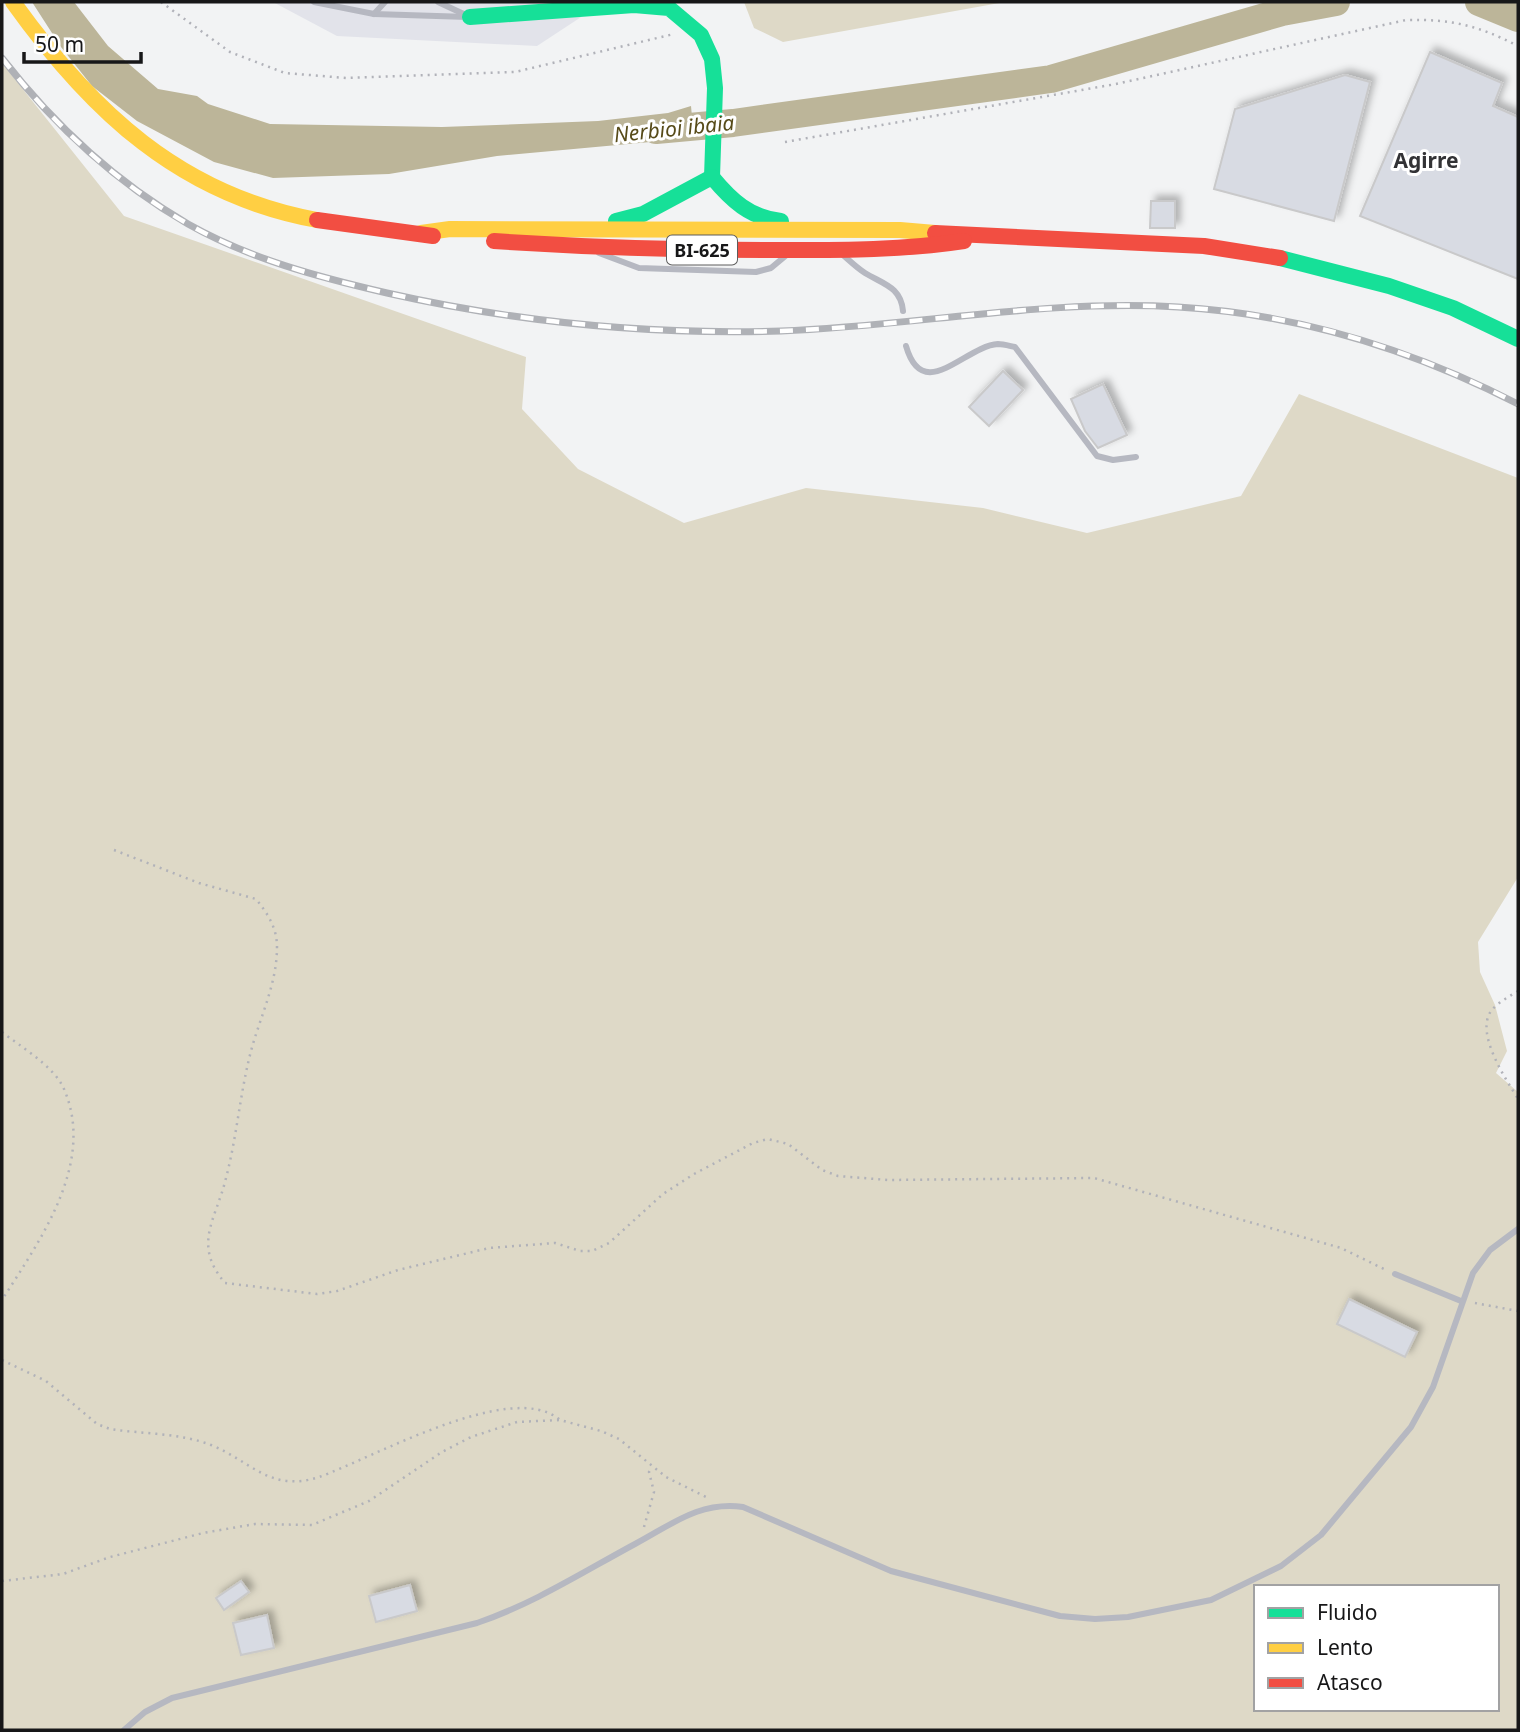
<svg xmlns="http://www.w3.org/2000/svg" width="1520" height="1732" font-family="'Noto Sans',sans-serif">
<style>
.built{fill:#e2e3ea}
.green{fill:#ded9c7;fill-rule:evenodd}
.water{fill:#bcb599}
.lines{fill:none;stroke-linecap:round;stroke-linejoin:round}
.river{stroke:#bcb599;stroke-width:28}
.building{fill:#d8dbe3;stroke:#c9c9ca;stroke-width:2;filter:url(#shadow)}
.path{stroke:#b1b2b9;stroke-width:2.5;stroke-dasharray:2 5;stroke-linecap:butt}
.lane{stroke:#b6b8c1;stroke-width:6}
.fast{stroke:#16e098;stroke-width:16}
.slow{stroke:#ffcf43;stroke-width:16}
.jam{stroke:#f24e42;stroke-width:16}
.rail-casing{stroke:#afb1b6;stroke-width:7}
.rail{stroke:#fff;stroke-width:4.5;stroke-dasharray:13;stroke-linecap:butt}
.labels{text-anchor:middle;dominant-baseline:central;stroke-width:6;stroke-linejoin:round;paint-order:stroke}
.shield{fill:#fff;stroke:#5d5d5d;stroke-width:2}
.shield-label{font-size:18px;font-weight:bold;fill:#171718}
.water-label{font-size:21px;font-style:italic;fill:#574b19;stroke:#fff}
.neighbourhood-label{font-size:21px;font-weight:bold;fill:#323235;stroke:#fff}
</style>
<defs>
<filter id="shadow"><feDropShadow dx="5" dy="-5" stdDeviation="3.5" flood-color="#0004"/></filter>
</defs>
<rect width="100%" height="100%" fill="#f2f3f4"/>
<polygon class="built" points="273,2 604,2 537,46 337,36"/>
<g class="green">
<polygon points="744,2 1005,2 783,42 754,28"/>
<path d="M2,63L124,216L526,357L522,409L578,469L684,523L806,488L983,508L1087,533L1241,496L1299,394L1518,478V877L1478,942L1480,972L1495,1005L1507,1051L1496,1073L1518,1092V1730H2ZM1256,1587H1497V1709H1256Z"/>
</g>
<polygon class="water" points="32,2 74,2 108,46 158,89 197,96 208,104 270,124 442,127 598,121 668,113 691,106 694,138 497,156 389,174 273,178 214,162 137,121 92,86 61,47"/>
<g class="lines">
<g class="river">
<polyline points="1479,2 1518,18"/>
<polyline points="656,130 733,123 1051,79 1282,12 1336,2"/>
</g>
</g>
<g class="building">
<polygon points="1430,52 1502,83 1493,106 1518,117 1518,279 1360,216"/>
<polygon points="1345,75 1370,82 1334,221 1214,189 1235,109"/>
<polygon points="1151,201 1175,201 1175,228 1150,228"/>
<polygon points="1003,371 1023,390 989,426 969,407"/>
<polygon points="1103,384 1127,435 1098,448 1085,431 1071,399"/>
<polygon points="1349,1299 1417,1332 1405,1357 1337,1324"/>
<polygon points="241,1581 249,1592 224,1610 216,1598"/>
<polygon points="410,1585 417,1611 376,1622 369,1596"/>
<polygon points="267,1615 274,1648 241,1655 233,1623"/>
</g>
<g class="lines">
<g class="path">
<polyline points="161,2 230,52 285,73 346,78 515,72 674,34"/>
<path d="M785,142L1116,84L1406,20C1451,19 1477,25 1518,46"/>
<path d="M114,850L199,883L256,899C268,914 277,928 277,947C277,984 260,1017 251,1051C240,1093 237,1136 226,1178C216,1220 192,1244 225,1283L317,1294L337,1291L398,1270L489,1248L555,1243L580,1251H592L609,1243L663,1194L694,1174L753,1143L768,1139L788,1144L822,1170L838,1176L888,1180L1094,1178L1341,1248L1386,1270"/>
<path d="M1518,991C1510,996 1497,1003 1491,1011C1475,1034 1506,1079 1518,1099"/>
<path d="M2,1032C21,1047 54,1066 64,1089C96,1163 40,1240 2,1300"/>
<polyline points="1475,1303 1518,1311"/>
<path d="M2,1360L46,1381L97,1424L110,1429C142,1434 181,1433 211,1445C251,1461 270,1493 319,1477C371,1459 512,1378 560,1420"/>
<polyline points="644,1527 654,1492 649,1472 651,1467"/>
<polyline points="2,1581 63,1574 110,1557 203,1533 255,1524 312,1525 369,1501 442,1452 471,1437 517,1422 560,1420 601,1431 619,1439 666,1477 708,1498"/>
</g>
<g class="lane">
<polyline points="314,2 374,14 468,17"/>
<polyline points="438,2 468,16"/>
<polyline points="374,14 385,2"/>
<polyline points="599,253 639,268 756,272 771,268 789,253"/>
<path d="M843,255C850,261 857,268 865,273C883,284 901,287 903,311"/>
<path d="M906,346C923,405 965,346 998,344C1003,344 1010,346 1015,347L1097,456L1113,460L1136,457"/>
<polyline points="1395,1274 1461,1301"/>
<path d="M124,1730L145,1712L172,1698L477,1623C533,1604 583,1572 635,1544C671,1525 699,1501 743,1507L891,1571L1060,1616L1095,1619L1128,1617L1211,1600L1281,1566L1321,1535L1411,1427L1433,1387L1473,1273L1490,1250L1518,1229"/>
</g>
<g class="fast">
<polyline points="470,17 634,5 669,8 701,35 712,59 715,88 712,177"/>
<path d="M616,221L643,214L712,177C731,200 750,218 781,221"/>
<polyline points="1280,258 1389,286 1453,308 1518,339"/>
</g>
<g class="slow">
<path d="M13,2C91,111 180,195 317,220"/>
<polyline points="421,233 450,229 900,230 935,233"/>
</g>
<g class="jam">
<polyline points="317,220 433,236"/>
<polyline points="935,233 1204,246 1280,258"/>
<path d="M494,241C585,247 676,250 767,250C832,250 899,251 964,241"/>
</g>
<defs>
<path id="rail" d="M2,58C54,125 114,181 188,224C250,259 318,277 387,293C516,322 649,335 781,331C914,326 1045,299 1178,307C1299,314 1411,349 1518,404"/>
</defs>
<use href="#rail" class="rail-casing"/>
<use href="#rail" class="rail"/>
</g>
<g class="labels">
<rect class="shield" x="667" y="235.5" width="70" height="29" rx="5"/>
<g class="shield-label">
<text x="702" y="250">BI-625</text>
</g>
<g class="water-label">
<text transform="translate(674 128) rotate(-6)">Nerbioi ibaia</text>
</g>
<g class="neighbourhood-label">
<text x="1426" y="160">Agirre</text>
</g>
</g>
<rect width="1520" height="1732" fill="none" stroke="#171718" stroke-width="7"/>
<rect x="1254" y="1585" width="245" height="126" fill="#ffffff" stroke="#a2a2a3" stroke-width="2"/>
<rect x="1268" y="1608" width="35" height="10" fill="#16e098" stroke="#a2a2a3" stroke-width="2"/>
<text x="1317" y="1620" font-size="21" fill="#171718">Fluido</text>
<rect x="1268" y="1643" width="35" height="10" fill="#ffcf43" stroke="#a2a2a3" stroke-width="2"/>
<text x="1317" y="1655" font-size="21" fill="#171718">Lento</text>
<rect x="1268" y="1678" width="35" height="10" fill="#f24e42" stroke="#a2a2a3" stroke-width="2"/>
<text x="1317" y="1690" font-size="21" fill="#171718">Atasco</text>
<path d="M24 52v10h117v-10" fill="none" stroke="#171718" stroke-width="3.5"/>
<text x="35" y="52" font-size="21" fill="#171718" stroke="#ffffff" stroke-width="5" paint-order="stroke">50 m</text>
</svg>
